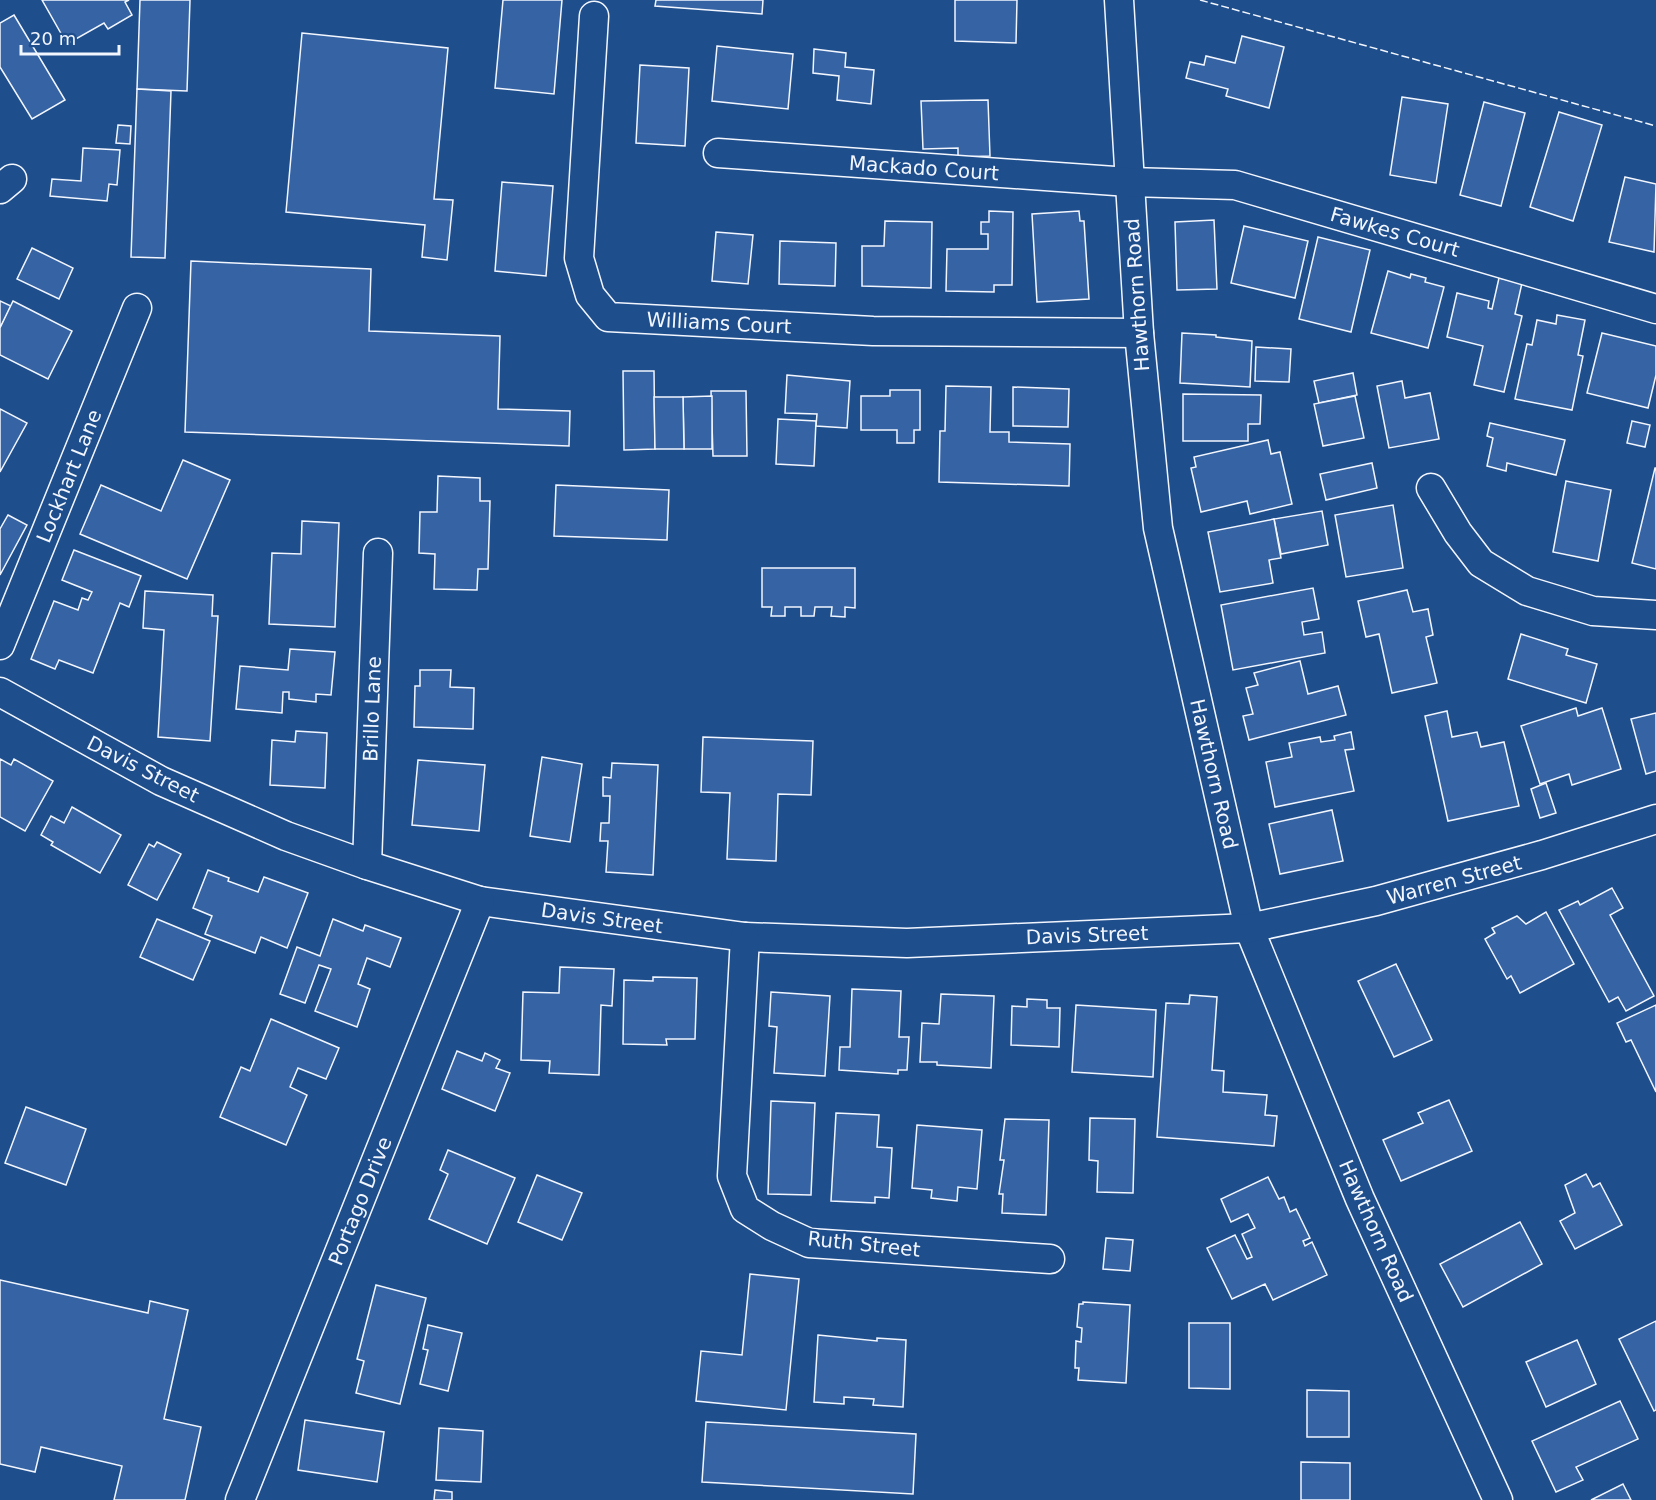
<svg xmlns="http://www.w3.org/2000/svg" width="1656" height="1500" font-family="'DejaVu Sans',sans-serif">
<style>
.building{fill:#3563a3;stroke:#f2f6ff;stroke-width:1.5}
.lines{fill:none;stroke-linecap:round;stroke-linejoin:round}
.street-casing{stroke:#f2f6ff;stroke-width:31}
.street{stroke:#1f4e8c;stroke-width:28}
.fence{stroke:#f2f6ff;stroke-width:1.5;stroke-dasharray:8 3;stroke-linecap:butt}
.labels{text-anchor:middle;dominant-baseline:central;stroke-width:4.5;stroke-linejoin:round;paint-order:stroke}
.street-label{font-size:20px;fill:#f2f6ff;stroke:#1f4e8c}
</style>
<rect width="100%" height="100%" fill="#1f4e8c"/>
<g class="building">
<polygon points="42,0 129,0 125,2 132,15 108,29 104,23 67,44"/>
<polygon points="140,0 190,0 187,91 137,89"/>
<polygon points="503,0 562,0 554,94 495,88"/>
<polygon points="656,0 763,0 762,14 655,6"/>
<polygon points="955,0 1017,0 1016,43 955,41"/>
<polygon points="14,15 65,100 32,119 0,67 0,23"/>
<polygon points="302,33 448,48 434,199 453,200 447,260 422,257 425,225 286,212"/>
<polygon points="1242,36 1284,47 1269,108 1226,96 1228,89 1186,78 1190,62 1204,65 1206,56 1235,63"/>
<polygon points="717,46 793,54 788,109 712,101"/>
<polygon points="814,49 846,53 845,67 874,70 871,104 837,100 839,76 813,73"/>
<polygon points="640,65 689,68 685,146 636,143"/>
<polygon points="137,89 171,91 165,258 131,257"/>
<polygon points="1402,97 1448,104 1436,183 1390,175"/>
<polygon points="988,100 990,156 958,157 958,148 923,149 921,101"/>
<polygon points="1484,102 1525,113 1501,206 1460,195"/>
<polygon points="1559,112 1602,125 1573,221 1530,207"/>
<polygon points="118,125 131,126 130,144 116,143"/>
<polygon points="83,148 120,150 117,185 109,184 107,201 50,196 52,179 81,181"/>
<polygon points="1625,177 1656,184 1654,252 1609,242"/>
<polygon points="502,182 553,186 546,276 495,271"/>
<polygon points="989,211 1013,212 1012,285 994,285 994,292 946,291 947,249 988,249 988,234 981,234 981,222 989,222"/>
<polygon points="1079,211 1080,221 1084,221 1089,299 1037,302 1032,214"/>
<polygon points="1214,220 1217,289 1177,290 1175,222"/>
<polygon points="885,221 932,222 931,288 862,286 862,246 884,246"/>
<polygon points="1244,226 1308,241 1295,298 1231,283"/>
<polygon points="716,232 753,235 748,284 712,281"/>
<polygon points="1318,237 1370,250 1351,332 1299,319"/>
<polygon points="780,241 836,243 835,286 779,284"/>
<polygon points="32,248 73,268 59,299 17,279"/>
<polygon points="191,261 371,269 369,331 500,336 498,409 570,411 569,446 185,432"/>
<polygon points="1388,271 1410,278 1411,274 1426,278 1425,282 1444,287 1428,348 1371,333"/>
<polygon points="1499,278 1522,283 1515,314 1522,316 1504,392 1474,385 1483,346 1447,337 1457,293 1489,301 1488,308 1492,309"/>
<polygon points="0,301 11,306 0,328"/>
<polygon points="13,301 72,331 48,379 0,355 0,328"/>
<polygon points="1557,315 1585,320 1578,355 1583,356 1572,410 1515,399 1527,344 1532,345 1537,320 1556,324"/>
<polygon points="1182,333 1216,335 1216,337 1252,341 1250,387 1180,383"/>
<polygon points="1602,333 1656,346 1656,375 1648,408 1587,393"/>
<polygon points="1256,347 1291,349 1289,382 1255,381"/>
<polygon points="623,371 654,371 655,449 624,450"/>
<polygon points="1353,373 1357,395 1319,403 1314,381"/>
<polygon points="787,375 850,381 847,428 816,426 817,414 785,413"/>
<polygon points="1402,381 1405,398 1430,393 1439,439 1389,448 1377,386"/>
<polygon points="946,386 991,387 990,432 1009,432 1009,442 1070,444 1069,486 939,482 940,431 945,431"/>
<polygon points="1013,387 1069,389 1068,427 1013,426"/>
<polygon points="890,390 920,390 920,430 914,430 914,443 897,443 897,430 861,430 861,396 890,396"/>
<polygon points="711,391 746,391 747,456 713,456"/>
<polygon points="1183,394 1261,395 1260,424 1248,424 1248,441 1183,441"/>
<polygon points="712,396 712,449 684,449 683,397"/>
<polygon points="1355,396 1364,438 1323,446 1314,404"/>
<polygon points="654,397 683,397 684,449 655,449"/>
<polygon points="0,409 27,423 0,472"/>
<polygon points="778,419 816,421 814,466 776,464"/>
<polygon points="1632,421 1650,425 1645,447 1627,443"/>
<polygon points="1490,423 1565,440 1556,475 1507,463 1506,471 1487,466 1493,438 1487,436"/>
<polygon points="1268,440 1271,454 1280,452 1292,504 1250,514 1247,501 1201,512 1191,468 1196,467 1194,457"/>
<polygon points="183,460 230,480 187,579 80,534 101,485 161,511"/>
<polygon points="1372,463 1377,488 1326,500 1320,474"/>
<polygon points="1655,468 1656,468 1656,569 1632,563"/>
<polygon points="438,476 480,478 480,501 490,501 488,569 478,569 477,590 434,589 435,554 419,553 420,512 437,512"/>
<polygon points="1566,481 1611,490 1598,561 1553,552"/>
<polygon points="556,485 669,490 667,540 554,536"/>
<polygon points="1393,505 1403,568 1346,577 1335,515"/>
<polygon points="1322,511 1328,545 1281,554 1274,519"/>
<polygon points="8,515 27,525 0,575 0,529"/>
<polygon points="1274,519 1281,558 1269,560 1273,583 1220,592 1208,532"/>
<polygon points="302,521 339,523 335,627 269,624 272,553 301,554"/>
<polygon points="74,550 141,576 129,607 120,603 93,673 59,660 55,669 31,659 54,601 78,610 82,598 88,600 92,592 62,580"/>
<polygon points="762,568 855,568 855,608 845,607 845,617 831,616 832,607 815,607 814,616 801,616 801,607 785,607 785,616 771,616 772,607 762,607"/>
<polygon points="1313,588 1319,619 1302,622 1304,635 1322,632 1325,653 1233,670 1221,605"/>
<polygon points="1407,590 1413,612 1428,609 1433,635 1426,637 1437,683 1392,693 1379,634 1366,637 1358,601"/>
<polygon points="145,591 213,595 212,616 218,616 210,741 158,737 164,630 143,628"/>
<polygon points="1521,634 1568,649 1566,655 1597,664 1586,703 1508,679"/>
<polygon points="290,649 335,652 331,695 316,694 316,702 289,699 289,692 283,692 282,713 236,709 240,666 288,670"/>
<polygon points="1300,661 1308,694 1338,686 1346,715 1249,740 1243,716 1253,714 1246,688 1258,685 1254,673"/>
<polygon points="420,670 451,670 450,687 474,688 473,729 414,727 415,686 420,686"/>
<polygon points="1576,708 1578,716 1602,708 1621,769 1572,785 1569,774 1540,784 1521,726"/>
<polygon points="1447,711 1452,737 1477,732 1481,747 1504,742 1519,806 1448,821 1425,716"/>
<polygon points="1656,713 1656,771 1646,774 1631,719"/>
<polygon points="296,731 327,733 325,788 270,785 272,740 295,742"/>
<polygon points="1351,732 1354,749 1345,750 1354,791 1275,807 1266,762 1292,757 1289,743 1320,737 1321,742 1335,740 1334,736"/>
<polygon points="703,737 813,741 811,795 778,794 776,861 727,859 730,793 701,792"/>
<polygon points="542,757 582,764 570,842 530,836"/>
<polygon points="0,759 11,765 14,759 53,781 25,831 0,817"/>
<polygon points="418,760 485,765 479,831 412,825"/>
<polygon points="612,763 658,765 653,875 606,872 608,841 600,841 601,823 609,823 610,796 603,796 603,777 611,778"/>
<polygon points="1546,783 1556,813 1540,818 1531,789"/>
<polygon points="72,807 121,835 100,873 51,845 53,842 41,835 51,816 64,823"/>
<polygon points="1332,810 1343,861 1280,874 1269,824"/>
<polygon points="157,842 181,854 157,900 128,885 149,844 154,847"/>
<polygon points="208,870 229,878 228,881 258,892 264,877 308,893 287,948 261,937 255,953 205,934 212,916 193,908"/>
<polygon points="1612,888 1623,908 1610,915 1654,996 1626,1011 1618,997 1609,1002 1559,910 1578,901 1580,905"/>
<polygon points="1546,912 1574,964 1520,993 1511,976 1507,979 1485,939 1495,933 1492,928 1517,916 1526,924"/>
<polygon points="157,919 210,941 193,980 140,957"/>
<polygon points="333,919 363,931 365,925 401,938 390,967 367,958 358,984 370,989 357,1027 315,1011 331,969 319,965 305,1003 280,994 297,947 320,956"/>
<polygon points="1396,964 1432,1040 1394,1057 1358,981"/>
<polygon points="560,967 614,969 612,1006 601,1005 599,1075 549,1073 550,1061 521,1060 523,992 559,993"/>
<polygon points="653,977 697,978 695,1039 666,1039 667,1045 623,1044 624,980 653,981"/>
<polygon points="852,989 901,991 899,1037 909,1037 907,1070 898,1070 898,1074 839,1070 840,1047 850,1047"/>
<polygon points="771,992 830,996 825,1076 774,1073 777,1027 769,1026"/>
<polygon points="941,994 994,996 991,1068 937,1065 937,1062 920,1062 922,1023 939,1024"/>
<polygon points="1190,995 1217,997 1212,1070 1224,1071 1223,1092 1267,1095 1265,1115 1277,1116 1274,1146 1157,1137 1166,1003 1189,1004"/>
<polygon points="1027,999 1047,1000 1047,1008 1060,1008 1059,1047 1011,1045 1012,1006 1027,1007"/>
<polygon points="1076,1005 1156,1010 1153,1077 1072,1072"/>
<polygon points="1656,1005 1656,1092 1631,1040 1626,1042 1617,1023"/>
<polygon points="271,1019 339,1048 326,1079 298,1068 290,1087 307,1095 286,1145 220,1117 241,1067 250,1071"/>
<polygon points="457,1051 482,1061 485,1053 500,1060 496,1068 510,1073 495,1111 442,1089"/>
<polygon points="1449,1100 1472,1151 1401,1181 1383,1140 1423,1123 1418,1113"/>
<polygon points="771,1101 815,1103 811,1195 768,1194"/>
<polygon points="26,1107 86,1129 66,1185 5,1163"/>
<polygon points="836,1113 879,1115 877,1147 892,1148 889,1198 875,1197 875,1203 831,1201"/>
<polygon points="1090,1118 1135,1119 1133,1193 1097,1192 1098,1161 1089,1160"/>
<polygon points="1005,1119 1049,1120 1046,1215 1002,1213 1003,1194 999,1194 1004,1160 1000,1160"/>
<polygon points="917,1125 982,1130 977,1189 958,1187 957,1201 931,1198 932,1190 912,1188"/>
<polygon points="448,1150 515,1178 487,1244 429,1219 448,1174 440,1170"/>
<polygon points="1586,1174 1593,1187 1600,1183 1622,1225 1575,1249 1560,1221 1575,1213 1565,1185"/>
<polygon points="537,1175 582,1193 562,1240 518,1222"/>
<polygon points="1268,1177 1279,1199 1284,1197 1290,1212 1296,1209 1310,1238 1303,1241 1305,1246 1312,1242 1327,1275 1273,1300 1265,1284 1232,1299 1207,1248 1235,1235 1247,1259 1252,1257 1242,1234 1255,1228 1248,1214 1231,1222 1221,1199"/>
<polygon points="1520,1222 1542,1264 1463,1307 1440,1264"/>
<polygon points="1106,1238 1133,1240 1130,1271 1103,1269"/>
<polygon points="750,1274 799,1279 786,1410 696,1401 701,1351 742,1355"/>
<polygon points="0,1280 148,1313 150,1301 188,1310 164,1419 201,1427 185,1500 114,1500 122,1466 41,1447 35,1472 0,1464"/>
<polygon points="376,1285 426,1298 400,1404 356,1393 364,1361 357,1359"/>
<polygon points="1083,1302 1130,1305 1126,1383 1078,1380 1079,1368 1075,1368 1076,1341 1081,1342 1082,1328 1077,1327 1079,1304 1083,1304"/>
<polygon points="1656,1321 1656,1410 1654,1411 1619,1339"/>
<polygon points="1189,1323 1230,1323 1230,1389 1189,1388"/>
<polygon points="428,1325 462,1333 448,1391 420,1384 428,1350 423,1349"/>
<polygon points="818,1335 877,1341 877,1338 906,1340 903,1407 873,1405 874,1399 844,1397 844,1404 814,1402"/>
<polygon points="1577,1340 1596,1384 1546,1407 1526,1362"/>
<polygon points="1307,1390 1349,1391 1349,1437 1307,1437"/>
<polygon points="1620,1401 1638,1439 1576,1467 1583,1480 1556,1492 1532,1441"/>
<polygon points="305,1420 384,1432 377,1482 298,1470"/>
<polygon points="706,1422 916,1434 913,1494 702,1482"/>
<polygon points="439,1428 483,1431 481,1482 436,1480"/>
<polygon points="1301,1462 1350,1463 1350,1500 1301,1500"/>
<polygon points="1623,1484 1631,1500 1591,1500"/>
<polygon points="435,1490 452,1492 452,1500 434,1500"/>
</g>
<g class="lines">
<defs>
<g id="street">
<polyline points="1119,0 1139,333 1158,528 1249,928 1360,1199 1498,1500"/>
<polyline points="594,16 579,258 590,295 608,317 873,331 1139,333"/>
<polyline points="718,153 1129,182 1235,185 1656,309"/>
<polyline points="0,189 12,179"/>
<polyline points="1431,488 1458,533 1481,563 1527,591 1593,611 1656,615"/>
<polyline points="0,645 137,308"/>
<polyline points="0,692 161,781 286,836 367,865 480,901 745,937 907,943 1249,928 1376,901 1542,855 1656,819"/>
<polyline points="367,865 378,553"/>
<polyline points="745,937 732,1176 745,1209 772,1226 809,1243 1050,1259"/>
<polyline points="240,1500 480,901"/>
</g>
</defs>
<use href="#street" class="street-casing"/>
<use href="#street" class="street"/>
<polyline class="fence" points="1200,0 1656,126"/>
</g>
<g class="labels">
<g class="street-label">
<text transform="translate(924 168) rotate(4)">Mackado Court</text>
<text transform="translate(1395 232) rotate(16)">Fawkes Court</text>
<text transform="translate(1137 295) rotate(-94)">Hawthorn Road</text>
<text transform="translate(719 323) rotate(3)">Williams Court</text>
<text transform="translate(69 476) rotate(-68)">Lockhart Lane</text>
<text transform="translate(372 709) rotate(-88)">Brillo Lane</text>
<text transform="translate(143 769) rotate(27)">Davis Street</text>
<text transform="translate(1214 774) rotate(77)">Hawthorn Road</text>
<text transform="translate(1454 880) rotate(-15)">Warren Street</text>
<text transform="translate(602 918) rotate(8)">Davis Street</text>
<text transform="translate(1087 935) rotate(-2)">Davis Street</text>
<text transform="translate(360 1201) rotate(-68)">Portago Drive</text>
<text transform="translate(1376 1231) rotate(66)">Hawthorn Road</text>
<text transform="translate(864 1244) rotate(6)">Ruth Street</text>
</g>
</g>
<path d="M21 45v9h98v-9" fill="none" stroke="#f2f6ff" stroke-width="3"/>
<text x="30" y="45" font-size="18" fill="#f2f6ff" stroke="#1f4e8c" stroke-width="4.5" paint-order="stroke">20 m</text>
</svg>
